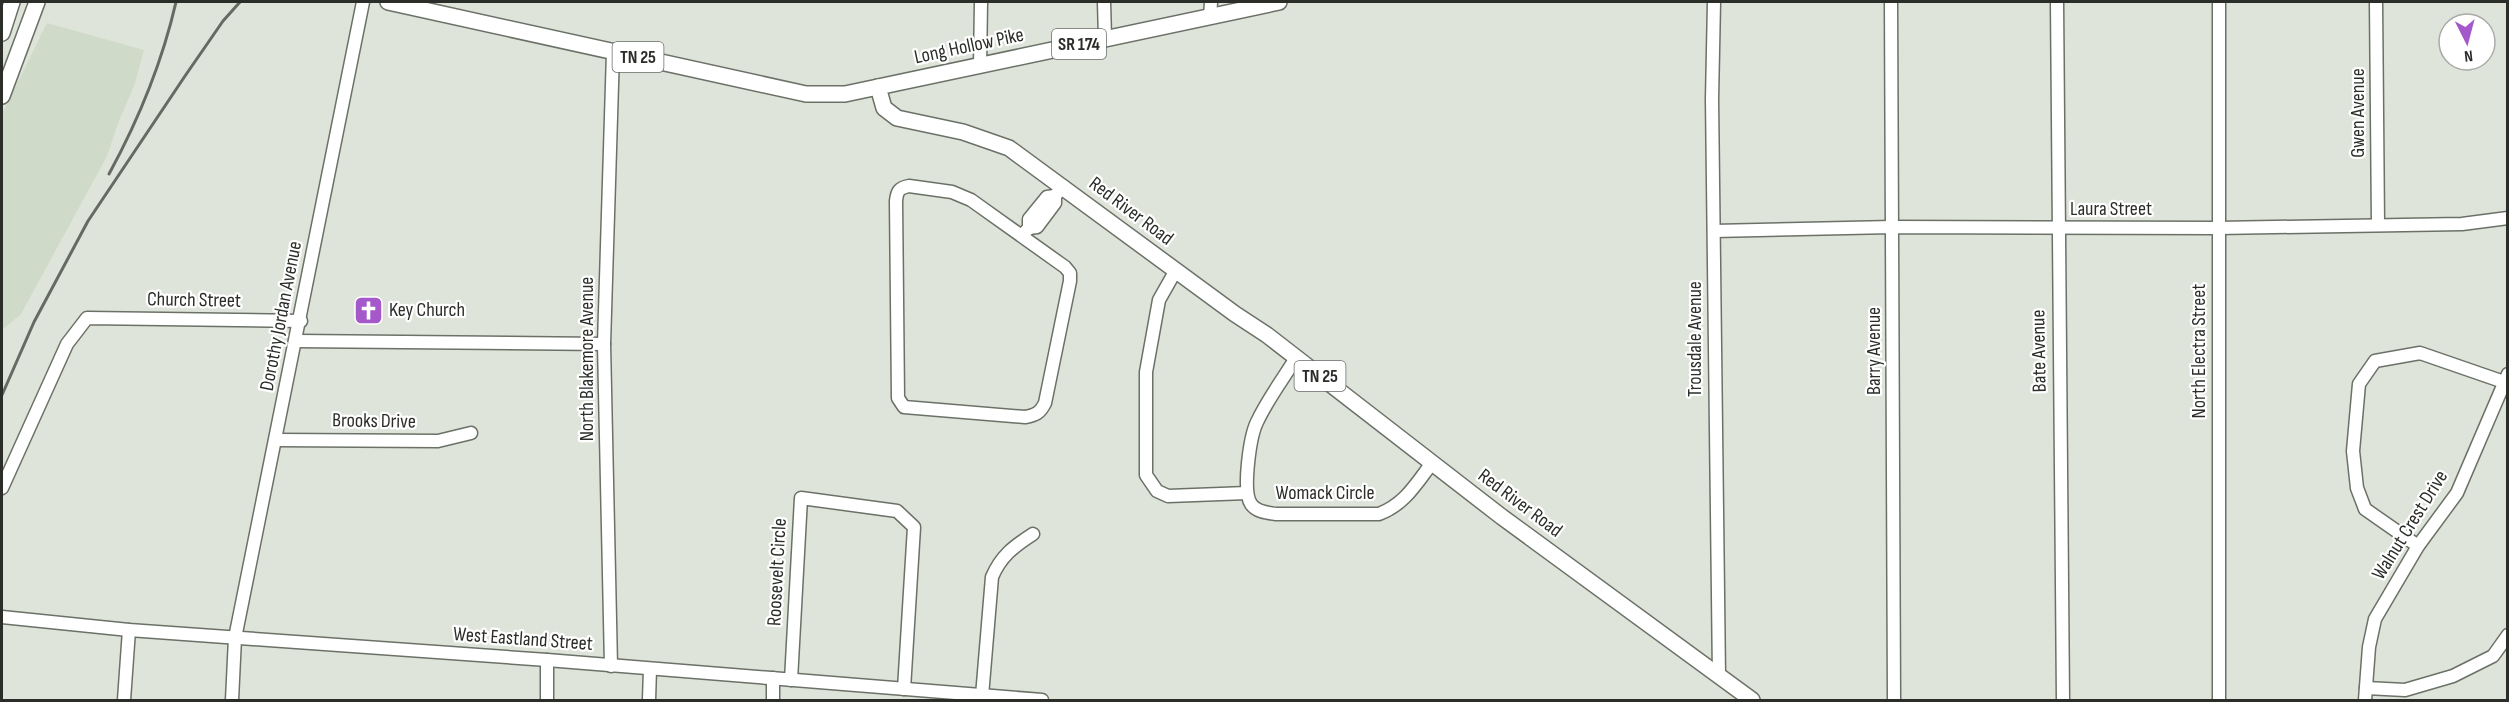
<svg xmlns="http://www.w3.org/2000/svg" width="2509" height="702" font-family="'Sofia Sans Condensed',sans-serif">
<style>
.built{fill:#cfdac8}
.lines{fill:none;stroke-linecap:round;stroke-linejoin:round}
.minor-casing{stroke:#6b7167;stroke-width:15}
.major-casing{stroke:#6b7167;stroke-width:18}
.minor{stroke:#fff;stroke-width:12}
.major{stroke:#fff;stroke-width:15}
.rail{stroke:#666a63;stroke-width:3}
.labels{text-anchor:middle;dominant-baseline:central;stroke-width:4.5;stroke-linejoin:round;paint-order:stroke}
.shield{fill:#fff;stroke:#6a6c68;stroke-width:1.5}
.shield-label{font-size:18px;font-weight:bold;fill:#2a2d28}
.street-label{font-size:20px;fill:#2a2d28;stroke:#fff}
.poi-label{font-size:20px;fill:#2a2d28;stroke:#fff;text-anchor:start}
</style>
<rect width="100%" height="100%" fill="#dee4d9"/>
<polygon class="built" points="47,23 144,50 134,86 118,123 107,156 21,314 2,330 2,114"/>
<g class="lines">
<defs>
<g id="minor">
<polyline points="1104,2 1105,38"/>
<polyline points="1714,2 1712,99 1719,677"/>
<polyline points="1891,2 1894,700"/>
<polyline points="2057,2 2063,700"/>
<polyline points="2219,2 2219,700"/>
<polyline points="2376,2 2378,225"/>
<polyline points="1210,17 1211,2"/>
<polyline points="980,66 981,2"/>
<path d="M909,186L952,192L971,200L1065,267L1070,273V281L1045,403C1040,413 1036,415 1025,417L904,407L898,398L896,201C897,191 899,188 909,186Z"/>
<polyline points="1029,228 1037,227 1055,203 1055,196 1063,186"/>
<polyline points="1714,231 1892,227 2218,228 2462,224 2508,218"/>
<polyline points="1024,233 1029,228 1029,219 1047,197 1055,196"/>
<polyline points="1176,270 1159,300 1146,372 1146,475 1157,491 1168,496 1247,493"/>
<polyline points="296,341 604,344"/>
<path d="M1296,358C1283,379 1267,400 1257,422C1250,436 1242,491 1251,504C1256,512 1268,513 1276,514H1379C1405,504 1416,484 1432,463"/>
<polyline points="276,440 438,441 471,433"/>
<polyline points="2,488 67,344 87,318 301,321"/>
<polyline points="2418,546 2365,509 2357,488 2353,451 2359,384 2375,361 2420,353 2504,382"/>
<polyline points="2,617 129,630 547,660 1042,700"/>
<polyline points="611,666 604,344 613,52"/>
<polyline points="773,678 773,700"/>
<polyline points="791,680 801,498 897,511 914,527 904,689"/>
<polyline points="2366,688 2405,690 2453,676 2493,656 2508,635"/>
<path d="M982,696L992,577C1001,556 1013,547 1033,534"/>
<polyline points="124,700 129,630"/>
<polyline points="232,700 235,638 363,2"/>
<polyline points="547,700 547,660"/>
<polyline points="649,700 650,669"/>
<polyline points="2365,700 2369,647 2375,619 2418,546 2457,493 2508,374"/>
</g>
<g id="major">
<polyline points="388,2 806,94 845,94 878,87 1279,2"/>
<polyline points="2,33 12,2"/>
<polyline points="878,87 884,108 897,118 963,132 1009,148 1235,314 1267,335 1502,517 1752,700"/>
<polyline points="2,96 37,2"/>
</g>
</defs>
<use href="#minor" class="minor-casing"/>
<use href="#major" class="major-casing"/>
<use href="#minor" class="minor"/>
<use href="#major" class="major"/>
<g class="rail">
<path d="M109,174C139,119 162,63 176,2"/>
<polyline points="2,395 34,322 88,221 185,76 223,21 240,2"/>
</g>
</g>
<defs>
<symbol id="church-square" viewBox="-11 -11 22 22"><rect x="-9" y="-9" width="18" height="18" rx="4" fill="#a458ca" stroke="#fff"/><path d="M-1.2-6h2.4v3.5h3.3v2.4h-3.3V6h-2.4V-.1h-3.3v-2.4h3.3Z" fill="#fff"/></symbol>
</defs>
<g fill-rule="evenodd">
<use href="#church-square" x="352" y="294" width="33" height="33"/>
</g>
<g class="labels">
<g class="shield">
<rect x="1052" y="29" width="54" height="30" rx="4.5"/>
<rect x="612.5" y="42" width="51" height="30" rx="4.5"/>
<rect x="1294.5" y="361" width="51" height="30" rx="4.5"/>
</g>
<g class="shield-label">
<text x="1079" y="44">SR 174</text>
<text x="638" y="57">TN 25</text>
<text x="1320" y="376">TN 25</text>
</g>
<g class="street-label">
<text transform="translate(969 46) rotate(-12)">Long Hollow Pike</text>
<text transform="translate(2358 113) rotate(-90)">Gwen Avenue</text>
<text x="2111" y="209">Laura Street</text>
<text transform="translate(1131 211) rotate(37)">Red River Road</text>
<text transform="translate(194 300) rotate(1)">Church Street</text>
<text transform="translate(281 316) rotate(-79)">Dorothy Jordan Avenue</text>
<text transform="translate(1695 339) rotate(-90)">Trousdale Avenue</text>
<text transform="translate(1874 351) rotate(-90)">Barry Avenue</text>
<text transform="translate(2039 351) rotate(-91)">Bate Avenue</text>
<text transform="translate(2199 351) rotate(-90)">North Electra Street</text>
<text transform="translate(587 359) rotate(-90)">North Blakemore Avenue</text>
<text transform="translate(374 421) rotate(1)">Brooks Drive</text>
<text x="1325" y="493">Womack Circle</text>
<text transform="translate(1520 503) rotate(37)">Red River Road</text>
<text transform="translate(2410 525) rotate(-58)">Walnut Crest Drive</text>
<text transform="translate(777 572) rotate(-87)">Roosevelt Circle</text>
<text transform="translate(523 639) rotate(4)">West Eastland Street</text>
</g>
<g class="poi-label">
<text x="389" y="310">Key Church</text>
</g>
</g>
<rect width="2509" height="702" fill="none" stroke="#2a2d28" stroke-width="6"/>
<g transform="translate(2467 42) rotate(174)"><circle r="28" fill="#ffffff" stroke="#aaaba9" stroke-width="1.5"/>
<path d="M0-4.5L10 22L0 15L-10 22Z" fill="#a458ca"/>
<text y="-9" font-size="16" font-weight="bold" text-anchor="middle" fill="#2a2d28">N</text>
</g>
</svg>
